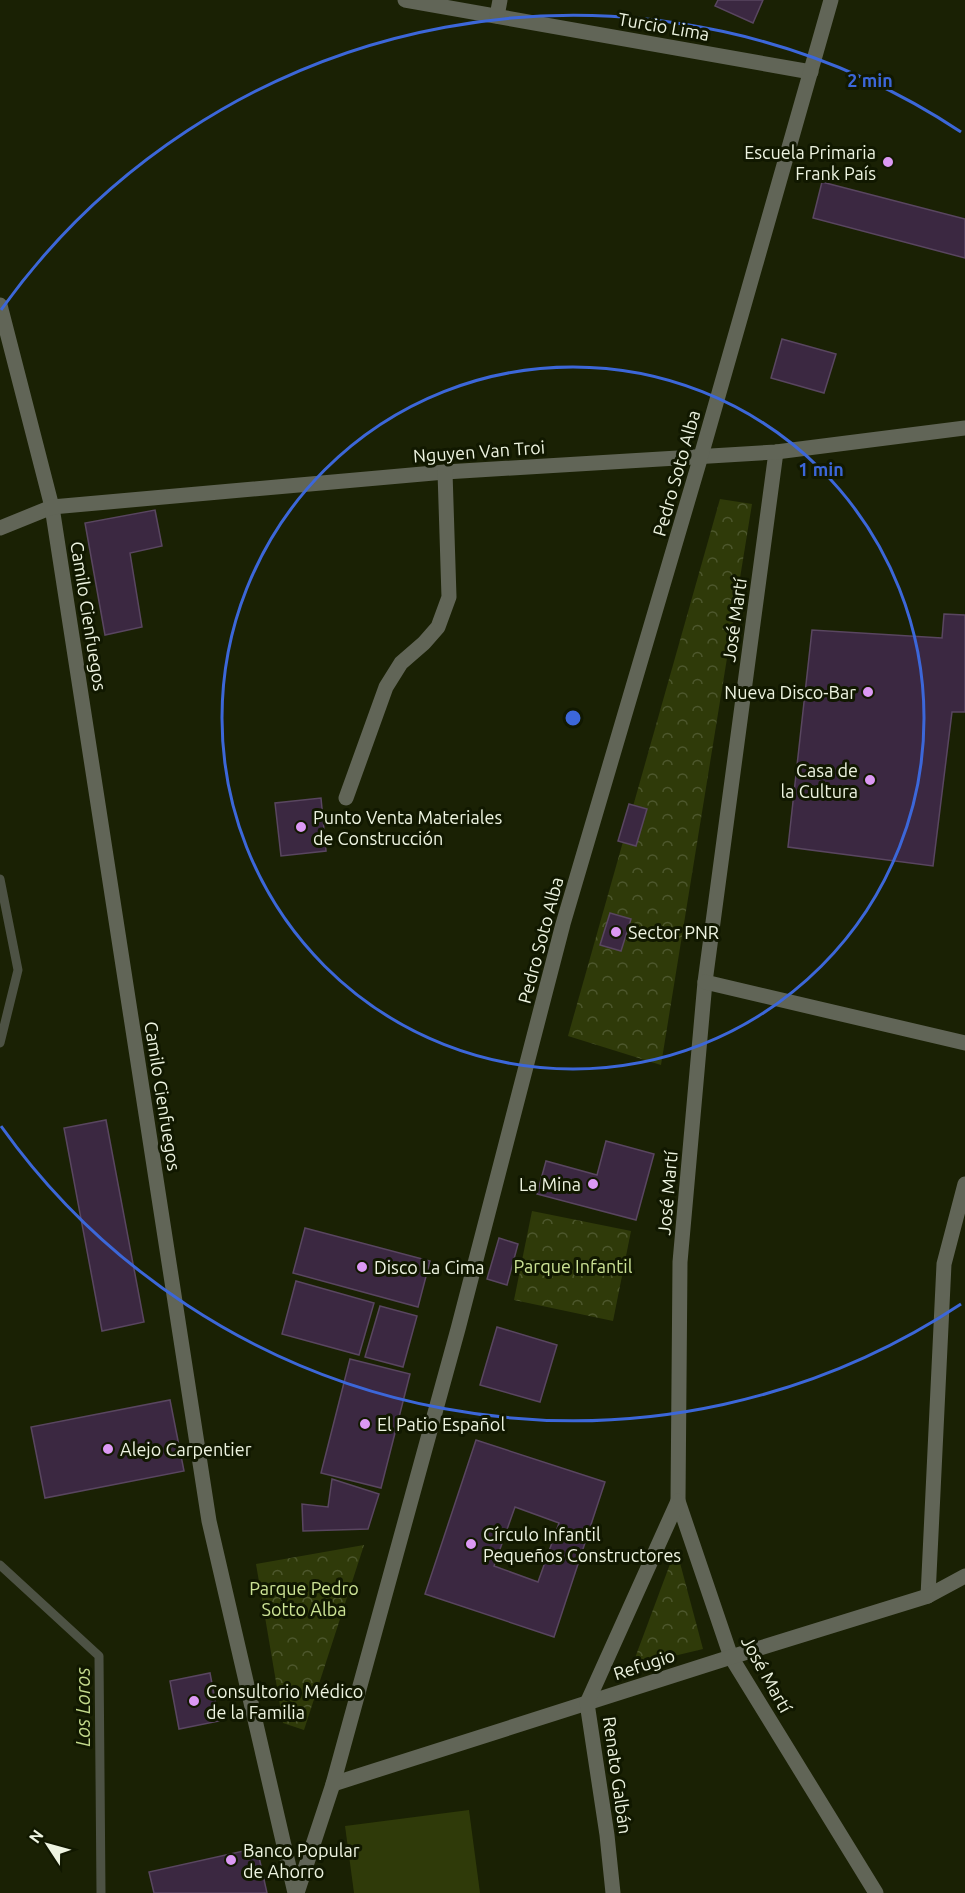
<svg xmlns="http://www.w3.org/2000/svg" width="965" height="1893" font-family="Ubuntu,sans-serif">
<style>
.park{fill:url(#park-crowns)}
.pitch{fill:#2f3a09}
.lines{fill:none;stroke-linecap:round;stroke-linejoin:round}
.stream{stroke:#4d5244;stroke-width:9}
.building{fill:#3b2841;stroke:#594660;stroke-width:1.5;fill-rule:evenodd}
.minor{stroke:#616557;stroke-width:15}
.ring{fill:none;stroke:#3c67d9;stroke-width:3}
.poi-dot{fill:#dc99f4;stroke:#111800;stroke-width:2}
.labels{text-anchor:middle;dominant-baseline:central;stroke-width:6;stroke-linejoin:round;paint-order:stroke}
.street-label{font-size:18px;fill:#eef4e1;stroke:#111800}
.poi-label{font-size:18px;fill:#eef4e1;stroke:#111800;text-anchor:start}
.park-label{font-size:18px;fill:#cce395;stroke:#111800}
.water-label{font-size:20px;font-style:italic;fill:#c4da8c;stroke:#111800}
.centre{fill:#3c67d9;stroke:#111800;stroke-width:3}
.ring-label{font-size:18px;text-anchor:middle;font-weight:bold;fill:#3c67d9;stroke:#111800;stroke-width:6;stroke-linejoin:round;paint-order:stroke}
</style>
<defs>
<pattern id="park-crowns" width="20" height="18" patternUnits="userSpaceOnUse" patternTransform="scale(1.5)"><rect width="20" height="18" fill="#2f3a09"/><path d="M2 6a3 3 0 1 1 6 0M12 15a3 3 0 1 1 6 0" fill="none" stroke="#4d572d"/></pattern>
</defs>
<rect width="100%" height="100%" fill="#1a2104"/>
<g class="park">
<polygon points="720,499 752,504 661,1065 568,1036"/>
<polygon points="532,1211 631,1231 613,1321 514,1300"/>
<polygon points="364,1545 304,1730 283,1723 256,1564"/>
<polygon points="676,1548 703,1649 632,1666"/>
</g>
<polygon class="pitch" points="469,1810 480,1893 354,1893 345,1826"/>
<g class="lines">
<g class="stream">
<polyline points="0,879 18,970 0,1043"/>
<polyline points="0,1565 99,1656 101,1893"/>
</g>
</g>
<g class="building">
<polygon points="718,0 763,0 753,23 715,6"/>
<polygon points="822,182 965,219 965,258 813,218"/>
<polygon points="782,339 836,354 824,393 771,378"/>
<polygon points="155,510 162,546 130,553 142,627 105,635 85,523"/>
<polygon points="944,614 965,615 965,712 952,712 933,866 788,847 812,630 942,638"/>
<polygon points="321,798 326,851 281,856 275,803"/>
<polygon points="629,804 647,809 636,846 618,841"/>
<polygon points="610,913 631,919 621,951 600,945"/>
<polygon points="106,1120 144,1322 102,1331 64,1128"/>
<polygon points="606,1141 654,1154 636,1220 537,1194 546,1161 597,1175"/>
<polygon points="305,1228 430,1261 418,1307 293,1273"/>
<polygon points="499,1238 518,1244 507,1285 487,1279"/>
<polygon points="296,1281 374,1303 359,1355 282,1334"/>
<polygon points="380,1306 417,1316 403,1367 365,1357"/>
<polygon points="497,1327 557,1345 540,1402 480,1385"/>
<polygon points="350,1359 410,1374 381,1488 321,1473"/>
<polygon points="170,1400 184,1471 45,1498 31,1427"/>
<path d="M476,1440L605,1482L554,1637L425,1594ZM515,1507L559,1523L538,1582L494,1566Z"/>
<polygon points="332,1479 379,1494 368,1529 303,1531 302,1504 328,1507"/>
<polygon points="210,1673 219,1721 179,1729 170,1681"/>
<polygon points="257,1848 267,1893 154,1893 149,1872"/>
</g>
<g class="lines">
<g class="minor">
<polyline points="405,0 811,72"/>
<polyline points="497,16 500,0"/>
<polyline points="0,305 52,507 209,1521 295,1893"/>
<polyline points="776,452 705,982 680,1262 678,1501 731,1657 876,1893"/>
<polyline points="0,528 52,507 445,472 776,452 965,428"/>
<polyline points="346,798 386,687 401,663 424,643 438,627 449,597 445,472"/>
<polyline points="705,982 965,1043"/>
<polyline points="928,1596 944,1264 965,1184"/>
<polyline points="333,1784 731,1657 928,1596 965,1576"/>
<polyline points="297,1893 333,1784 458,1329 563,924 701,456 831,0"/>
<polyline points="613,1893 607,1835 587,1703 678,1501"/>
</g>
</g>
<g class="ring">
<circle cx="573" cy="718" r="351"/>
<path d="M961 1304A703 703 0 0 1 1 1126M1 310A703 703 0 0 1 961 132"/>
</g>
<g class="poi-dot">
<circle cx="888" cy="162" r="6"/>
<circle cx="868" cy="692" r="6"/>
<circle cx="870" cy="780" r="6"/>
<circle cx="301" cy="827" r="6"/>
<circle cx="616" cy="932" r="6"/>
<circle cx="593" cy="1184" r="6"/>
<circle cx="362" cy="1267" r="6"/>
<circle cx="365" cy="1424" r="6"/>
<circle cx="108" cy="1449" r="6"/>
<circle cx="471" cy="1544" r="6"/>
<circle cx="194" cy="1701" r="6"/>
<circle cx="231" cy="1860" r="6"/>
</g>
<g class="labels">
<g class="street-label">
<text transform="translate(664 26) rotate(10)">Turcio Lima</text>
<text transform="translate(479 451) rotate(-4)">Nguyen Van Troi</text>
<text transform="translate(676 473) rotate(-74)">Pedro Soto Alba</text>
<text transform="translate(89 616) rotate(81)">Camilo Cienfuegos</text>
<text transform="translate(734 620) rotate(-82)">José Martí</text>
<text transform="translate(540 940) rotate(-75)">Pedro Soto Alba</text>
<text transform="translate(163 1096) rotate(81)">Camilo Cienfuegos</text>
<text transform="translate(667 1193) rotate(-85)">José Martí</text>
<text transform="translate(644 1664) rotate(-18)">Refugio</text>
<text transform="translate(767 1674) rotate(61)">José Martí</text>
<text transform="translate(618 1775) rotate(82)">Renato Galbán</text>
</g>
<g class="poi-label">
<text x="876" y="152" text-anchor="end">Escuela Primaria<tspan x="876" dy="21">Frank País</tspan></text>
<text x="856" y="692" text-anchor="end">Nueva Disco-Bar</text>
<text x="858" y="770" text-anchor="end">Casa de<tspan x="858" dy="21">la Cultura</tspan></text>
<text x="313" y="817">Punto Venta Materiales<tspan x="313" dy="21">de Construcción</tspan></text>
<text x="628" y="932">Sector PNR</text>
<text x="581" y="1184" text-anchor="end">La Mina</text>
<text x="374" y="1267">Disco La Cima</text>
<text x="377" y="1424">El Patio Español</text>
<text x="120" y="1449">Alejo Carpentier</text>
<text x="483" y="1534">Círculo Infantil<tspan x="483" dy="21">Pequeños Constructores</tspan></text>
<text x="206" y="1691">Consultorio Médico<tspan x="206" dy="21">de la Familia</tspan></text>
<text x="243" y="1850">Banco Popular<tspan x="243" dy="21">de Ahorro</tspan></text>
</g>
<g class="park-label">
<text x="573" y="1266">Parque Infantil</text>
<text x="304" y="1588">Parque Pedro<tspan x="304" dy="21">Sotto Alba</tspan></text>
</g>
<g class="water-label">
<text transform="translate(82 1707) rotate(-90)">Los Loros</text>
</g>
</g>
<circle cx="573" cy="718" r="9" class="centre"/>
<g class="ring-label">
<text x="870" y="87">2 min</text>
<text x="821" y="476">1 min</text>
</g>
<g transform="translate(48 1845) rotate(306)" stroke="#111800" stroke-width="4.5" paint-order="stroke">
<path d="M0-4.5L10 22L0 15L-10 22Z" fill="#eef4e1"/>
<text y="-9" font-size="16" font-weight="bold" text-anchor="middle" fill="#eef4e1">N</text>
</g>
</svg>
